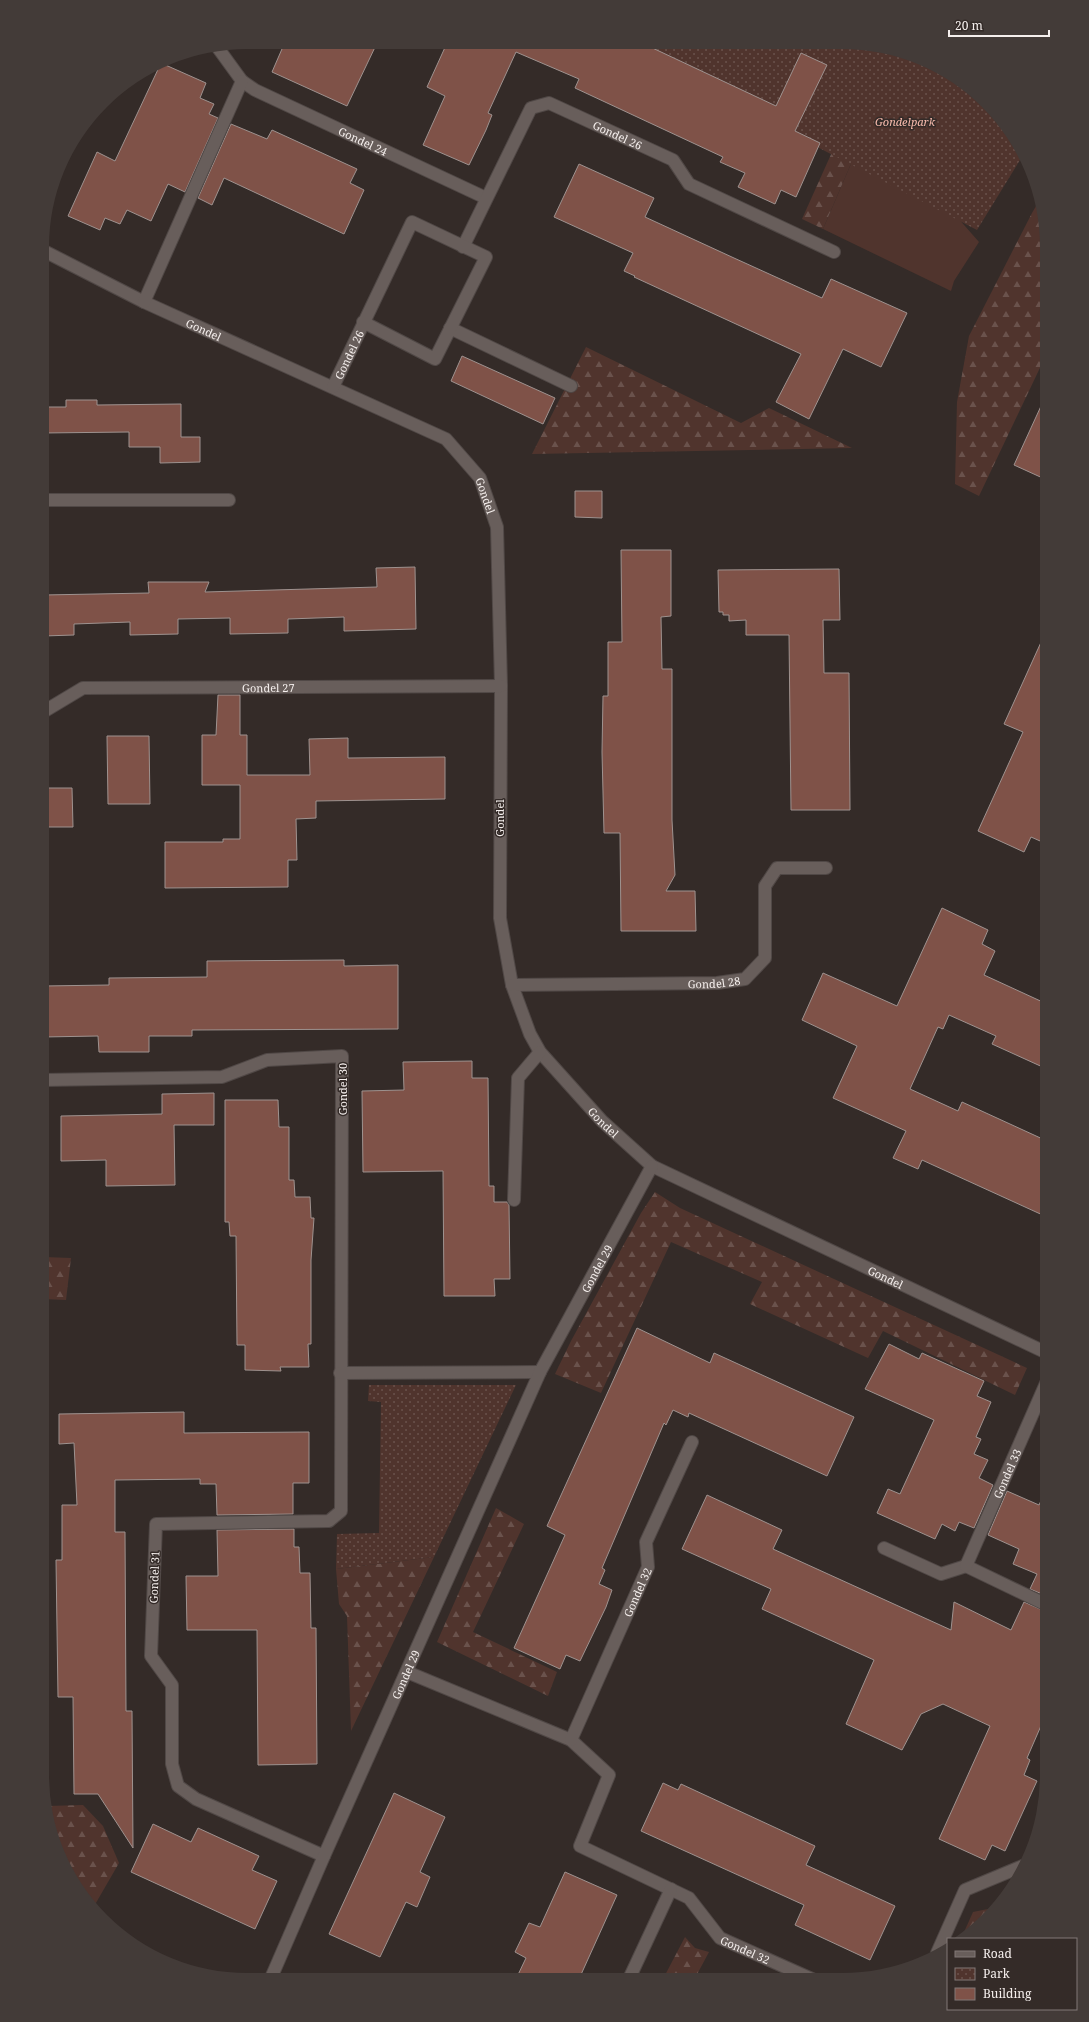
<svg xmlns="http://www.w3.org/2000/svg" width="1089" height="2022" font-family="'Noto Serif',serif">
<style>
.grass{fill:#50342d}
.forest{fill:url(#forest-firs)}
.park{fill:url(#park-dots)}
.building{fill:#7f5248;stroke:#9e928f}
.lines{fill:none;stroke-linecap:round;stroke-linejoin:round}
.minor-casing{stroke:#504846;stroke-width:14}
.minor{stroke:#685e5b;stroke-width:12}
.labels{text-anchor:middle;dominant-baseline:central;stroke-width:3;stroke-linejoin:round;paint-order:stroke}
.park-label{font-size:11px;font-style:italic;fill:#f7baac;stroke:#342b28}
.street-label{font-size:11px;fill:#f5efed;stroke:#342b28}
</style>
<defs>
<pattern id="forest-firs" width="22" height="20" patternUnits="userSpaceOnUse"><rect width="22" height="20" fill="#50342d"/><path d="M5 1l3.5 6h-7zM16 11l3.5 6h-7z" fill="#6a524c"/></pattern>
<pattern id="park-dots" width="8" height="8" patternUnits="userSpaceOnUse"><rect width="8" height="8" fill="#50342d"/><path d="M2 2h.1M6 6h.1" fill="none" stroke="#6a524c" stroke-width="1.8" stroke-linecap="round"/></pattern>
</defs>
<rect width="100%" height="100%" fill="#342b28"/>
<polygon class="grass" points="882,46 932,63 950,209 979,242 954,281 951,291 823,229 862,138"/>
<g class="forest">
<polygon points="862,138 823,229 802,219 837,141"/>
<polygon points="1039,201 1047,247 1047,353 979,496 955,484 957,402 969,336 1032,213"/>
<polygon points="586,347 741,423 769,408 852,448 532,454"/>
<polygon points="655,1192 680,1208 1027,1368 1015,1395 883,1331 868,1358 750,1304 762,1282 671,1242 601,1393 555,1374 571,1341 641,1213"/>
<polygon points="43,1257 71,1258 66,1300 43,1299"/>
<polygon points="496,1508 524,1524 473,1632 557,1672 548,1696 437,1642"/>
<polygon points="434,1557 351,1731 347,1616 339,1604 336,1569"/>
<polygon points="83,1805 103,1826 119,1863 93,1908 77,1889 53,1841 47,1806"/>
<polygon points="998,1907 967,1938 961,1939 973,1912"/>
<polygon points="685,1937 695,1948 709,1952 694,1980 663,1979"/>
</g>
<g class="park">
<polygon points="619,44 882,46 932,63 977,93 1012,133 1023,155 977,230"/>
<polygon points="369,1385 516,1385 434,1557 336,1569 337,1534 379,1533 381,1402 368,1401"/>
</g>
<g class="building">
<polygon points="285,42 354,43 377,43 347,106 272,72"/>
<polygon points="447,43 644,44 776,106 801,53 827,65 795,131 820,143 796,197 781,190 775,204 738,187 745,173 720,162 723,157 575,88 579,79 516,52 488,113 492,115 486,130 469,165 423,145 445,96 427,87"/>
<polygon points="161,63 206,83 200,98 214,104 209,114 218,118 185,192 168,184 151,221 127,210 120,224 105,218 100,230 68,216 97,152 115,161"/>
<polygon points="231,124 267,139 272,130 357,169 350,183 364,190 344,234 224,178 212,205 198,198"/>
<polygon points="579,164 654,198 645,217 734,258 822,298 831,279 907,313 881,367 843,349 809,419 776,402 801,354 634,277 635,276 624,271 633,253 554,217"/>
<polygon points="462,356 555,398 543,424 451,381"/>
<polygon points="1047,393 1047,480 1014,465"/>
<polygon points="66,400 97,400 97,405 181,404 181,437 200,437 200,462 160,463 160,447 129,447 129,432 43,433 44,407 66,407"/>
<polygon points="575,491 602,491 602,518 575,517"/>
<polygon points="621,550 671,550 671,616 661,617 662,669 672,669 672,820 675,875 666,891 695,891 696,931 621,931 620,833 604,833 602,752 603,696 608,696 608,642 622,642"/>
<polygon points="415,567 416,629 344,631 344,617 288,619 288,633 230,634 230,618 178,619 178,634 130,635 130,622 74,624 74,635 43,636 43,595 149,593 148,582 209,582 205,592 377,587 376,568"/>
<polygon points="839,569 840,620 823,620 824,673 849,673 850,810 791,810 789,635 746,635 746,620 729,621 729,615 723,615 723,612 719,612 718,570"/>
<polygon points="1047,629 1047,844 1031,837 1024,852 978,831 1023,732 1004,724"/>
<polygon points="218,695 240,695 240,735 247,735 247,775 310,775 309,739 348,738 348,758 445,757 445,799 316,801 316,818 296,819 297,860 288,860 288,887 165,888 165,842 223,842 223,839 240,839 240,785 202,785 202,735 216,735"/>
<polygon points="107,736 149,736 150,804 108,804"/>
<polygon points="43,788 72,788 73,827 43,827"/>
<polygon points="942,908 988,930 982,944 995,951 984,975 1047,1004 1047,1069 992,1044 996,1036 949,1015 943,1029 938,1027 910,1089 958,1111 962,1102 1047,1141 1047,1217 922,1160 918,1169 893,1158 906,1131 833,1098 857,1046 802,1020 823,973 897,1006"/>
<polygon points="344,960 344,966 398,965 398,1029 192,1030 192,1036 149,1036 149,1052 99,1052 98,1036 43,1037 43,986 109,985 109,978 207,977 207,961"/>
<polygon points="472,1061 472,1078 488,1078 489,1186 494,1186 494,1202 507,1202 509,1205 510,1279 494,1279 495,1296 444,1296 443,1171 363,1172 362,1091 404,1090 403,1062"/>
<polygon points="214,1093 214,1125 174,1125 175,1185 106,1186 106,1160 61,1161 61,1116 162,1114 162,1094"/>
<polygon points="225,1100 278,1100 279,1127 289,1127 289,1180 294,1180 295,1197 310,1197 311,1218 314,1218 311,1260 311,1344 308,1344 309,1367 280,1367 281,1371 245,1370 245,1345 237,1345 236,1236 230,1236 229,1222 225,1222"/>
<polygon points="637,1328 710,1363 714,1353 854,1417 827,1476 689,1413 688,1417 673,1410 666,1425 664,1423 602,1568 605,1570 599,1584 612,1590 606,1607 580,1661 566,1655 560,1669 514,1648 565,1535 547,1526"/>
<polygon points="889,1344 919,1359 922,1353 984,1381 977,1396 991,1402 976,1437 981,1439 974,1454 988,1460 979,1478 993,1485 974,1528 959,1522 955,1531 942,1524 935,1539 877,1513 888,1489 900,1494 934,1420 865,1389"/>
<polygon points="184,1412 184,1433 309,1432 309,1483 293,1483 293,1514 217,1515 216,1484 200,1484 200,1479 115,1480 115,1532 125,1532 126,1711 132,1711 133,1848 98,1794 74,1794 73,1697 58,1697 56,1560 62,1560 62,1505 77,1505 74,1443 59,1444 59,1414"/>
<polygon points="1047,1488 1047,1596 1030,1589 1037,1574 1013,1564 1019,1549 988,1535 1007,1491 1039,1505"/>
<polygon points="707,1495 782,1530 773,1549 951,1630 954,1602 1011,1630 1024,1602 1047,1612 1047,1712 1027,1758 1030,1760 1024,1775 1037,1781 1005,1851 992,1845 985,1860 939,1839 990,1726 943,1704 921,1714 902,1750 846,1724 874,1660 762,1609 771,1589 682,1549"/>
<polygon points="294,1529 294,1547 299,1547 300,1573 310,1573 311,1628 316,1628 317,1764 258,1765 257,1630 187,1630 186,1576 218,1576 217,1530"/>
<polygon points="663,1783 678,1790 681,1784 815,1846 806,1865 895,1906 870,1960 795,1925 804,1905 641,1831"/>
<polygon points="394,1793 445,1817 420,1872 430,1877 417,1907 406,1902 380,1957 329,1934"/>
<polygon points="153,1824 191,1842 198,1828 259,1856 252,1870 277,1881 255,1929 131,1872"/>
<polygon points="565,1872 617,1895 579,1979 516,1979 526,1958 515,1952 529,1923 540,1927"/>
</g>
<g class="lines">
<defs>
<g id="minor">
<path id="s1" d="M218,48L242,81L255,90L486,198"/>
<path id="s2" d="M463,247L531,108L549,103L673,160L689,184L834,252"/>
<path id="s3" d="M44,251L144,302L446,439L480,478L497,527L501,686L500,918L512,985L530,1034L540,1052L602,1121L652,1166L1047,1353"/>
<polyline points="144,302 242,81"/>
<polyline points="450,328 571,386"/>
<path id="s4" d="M333,387L412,222L486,257L435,359L363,322"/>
<polyline points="43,500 229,500"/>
<path id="s5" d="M43,712L83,688L501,686"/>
<path id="s6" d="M512,985L717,983L745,979L765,958V886L777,868H826"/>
<polyline points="43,1080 222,1077 267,1060 342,1056 341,1511 329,1521 156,1524 151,1656 172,1685 172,1764 178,1786 196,1799 324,1856"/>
<polyline points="514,1200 518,1078 540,1052"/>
<polyline points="340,1373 540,1372"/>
<polyline points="884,1548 941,1574 966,1566 1047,1605"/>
<path id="s7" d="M966,1566L1047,1381"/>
<path id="s8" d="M407,1672L571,1740L609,1775L580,1846L689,1898L720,1938L814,1980"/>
<path id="s9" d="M571,1740L648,1567L646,1542L692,1442"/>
<polyline points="937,1953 965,1890 1025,1865"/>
<path id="s10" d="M271,1978L324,1856L540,1372L652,1166"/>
<polyline points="629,1979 671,1889"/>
</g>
</defs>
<use href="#minor" class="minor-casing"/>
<use href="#minor" class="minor"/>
</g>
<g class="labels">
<g class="park-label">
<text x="905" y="121">Gondelpark</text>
</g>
<g class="street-label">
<text stroke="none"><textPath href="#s2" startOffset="249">Gondel 26</textPath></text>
<text stroke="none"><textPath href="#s1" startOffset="176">Gondel 24</textPath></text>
<text stroke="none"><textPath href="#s3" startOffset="178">Gondel</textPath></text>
<text stroke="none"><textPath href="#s4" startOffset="36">Gondel 26</textPath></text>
<text stroke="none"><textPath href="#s3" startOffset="514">Gondel</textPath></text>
<text stroke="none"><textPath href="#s5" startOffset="232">Gondel 27</textPath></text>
<text transform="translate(499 818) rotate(-90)">Gondel</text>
<text stroke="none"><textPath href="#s6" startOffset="202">Gondel 28</textPath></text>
<text transform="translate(342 1089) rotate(-90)">Gondel 30</text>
<text stroke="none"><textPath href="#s3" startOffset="1174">Gondel</textPath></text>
<text stroke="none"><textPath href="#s10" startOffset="781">Gondel 29</textPath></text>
<text stroke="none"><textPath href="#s3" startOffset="1498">Gondel</textPath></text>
<text stroke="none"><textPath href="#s7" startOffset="101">Gondel 33</textPath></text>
<text transform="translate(154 1577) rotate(-88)">Gondel 31</text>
<text stroke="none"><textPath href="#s9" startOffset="162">Gondel 32</textPath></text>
<text stroke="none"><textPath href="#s10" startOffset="332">Gondel 29</textPath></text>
<text stroke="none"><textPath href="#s8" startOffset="505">Gondel 32</textPath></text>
</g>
</g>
<path d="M0 0H1089V2022H0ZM247 49H842A198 198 0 0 1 1040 247V1775A198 198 0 0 1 842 1973H247A198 198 0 0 1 49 1775V247A198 198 0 0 1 247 49Z" fill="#433b38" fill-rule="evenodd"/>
<rect x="947" y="1938" width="130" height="72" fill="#342b28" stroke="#817977"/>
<rect x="955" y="1951" width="20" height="6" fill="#685e5b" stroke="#817977"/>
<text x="983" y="1958" font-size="12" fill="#f5efed">Road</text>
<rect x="955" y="1968" width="20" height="12" fill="url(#park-dots)" stroke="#817977"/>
<text x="983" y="1978" font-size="12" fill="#f5efed">Park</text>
<rect x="955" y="1988" width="20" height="12" fill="#7f5248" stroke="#817977"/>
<text x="983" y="1998" font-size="12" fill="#f5efed">Building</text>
<path d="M949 30v6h100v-6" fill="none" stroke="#f5efed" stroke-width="2"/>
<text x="955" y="30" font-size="12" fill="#f5efed" stroke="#342b28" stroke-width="3" paint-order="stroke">20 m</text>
</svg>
